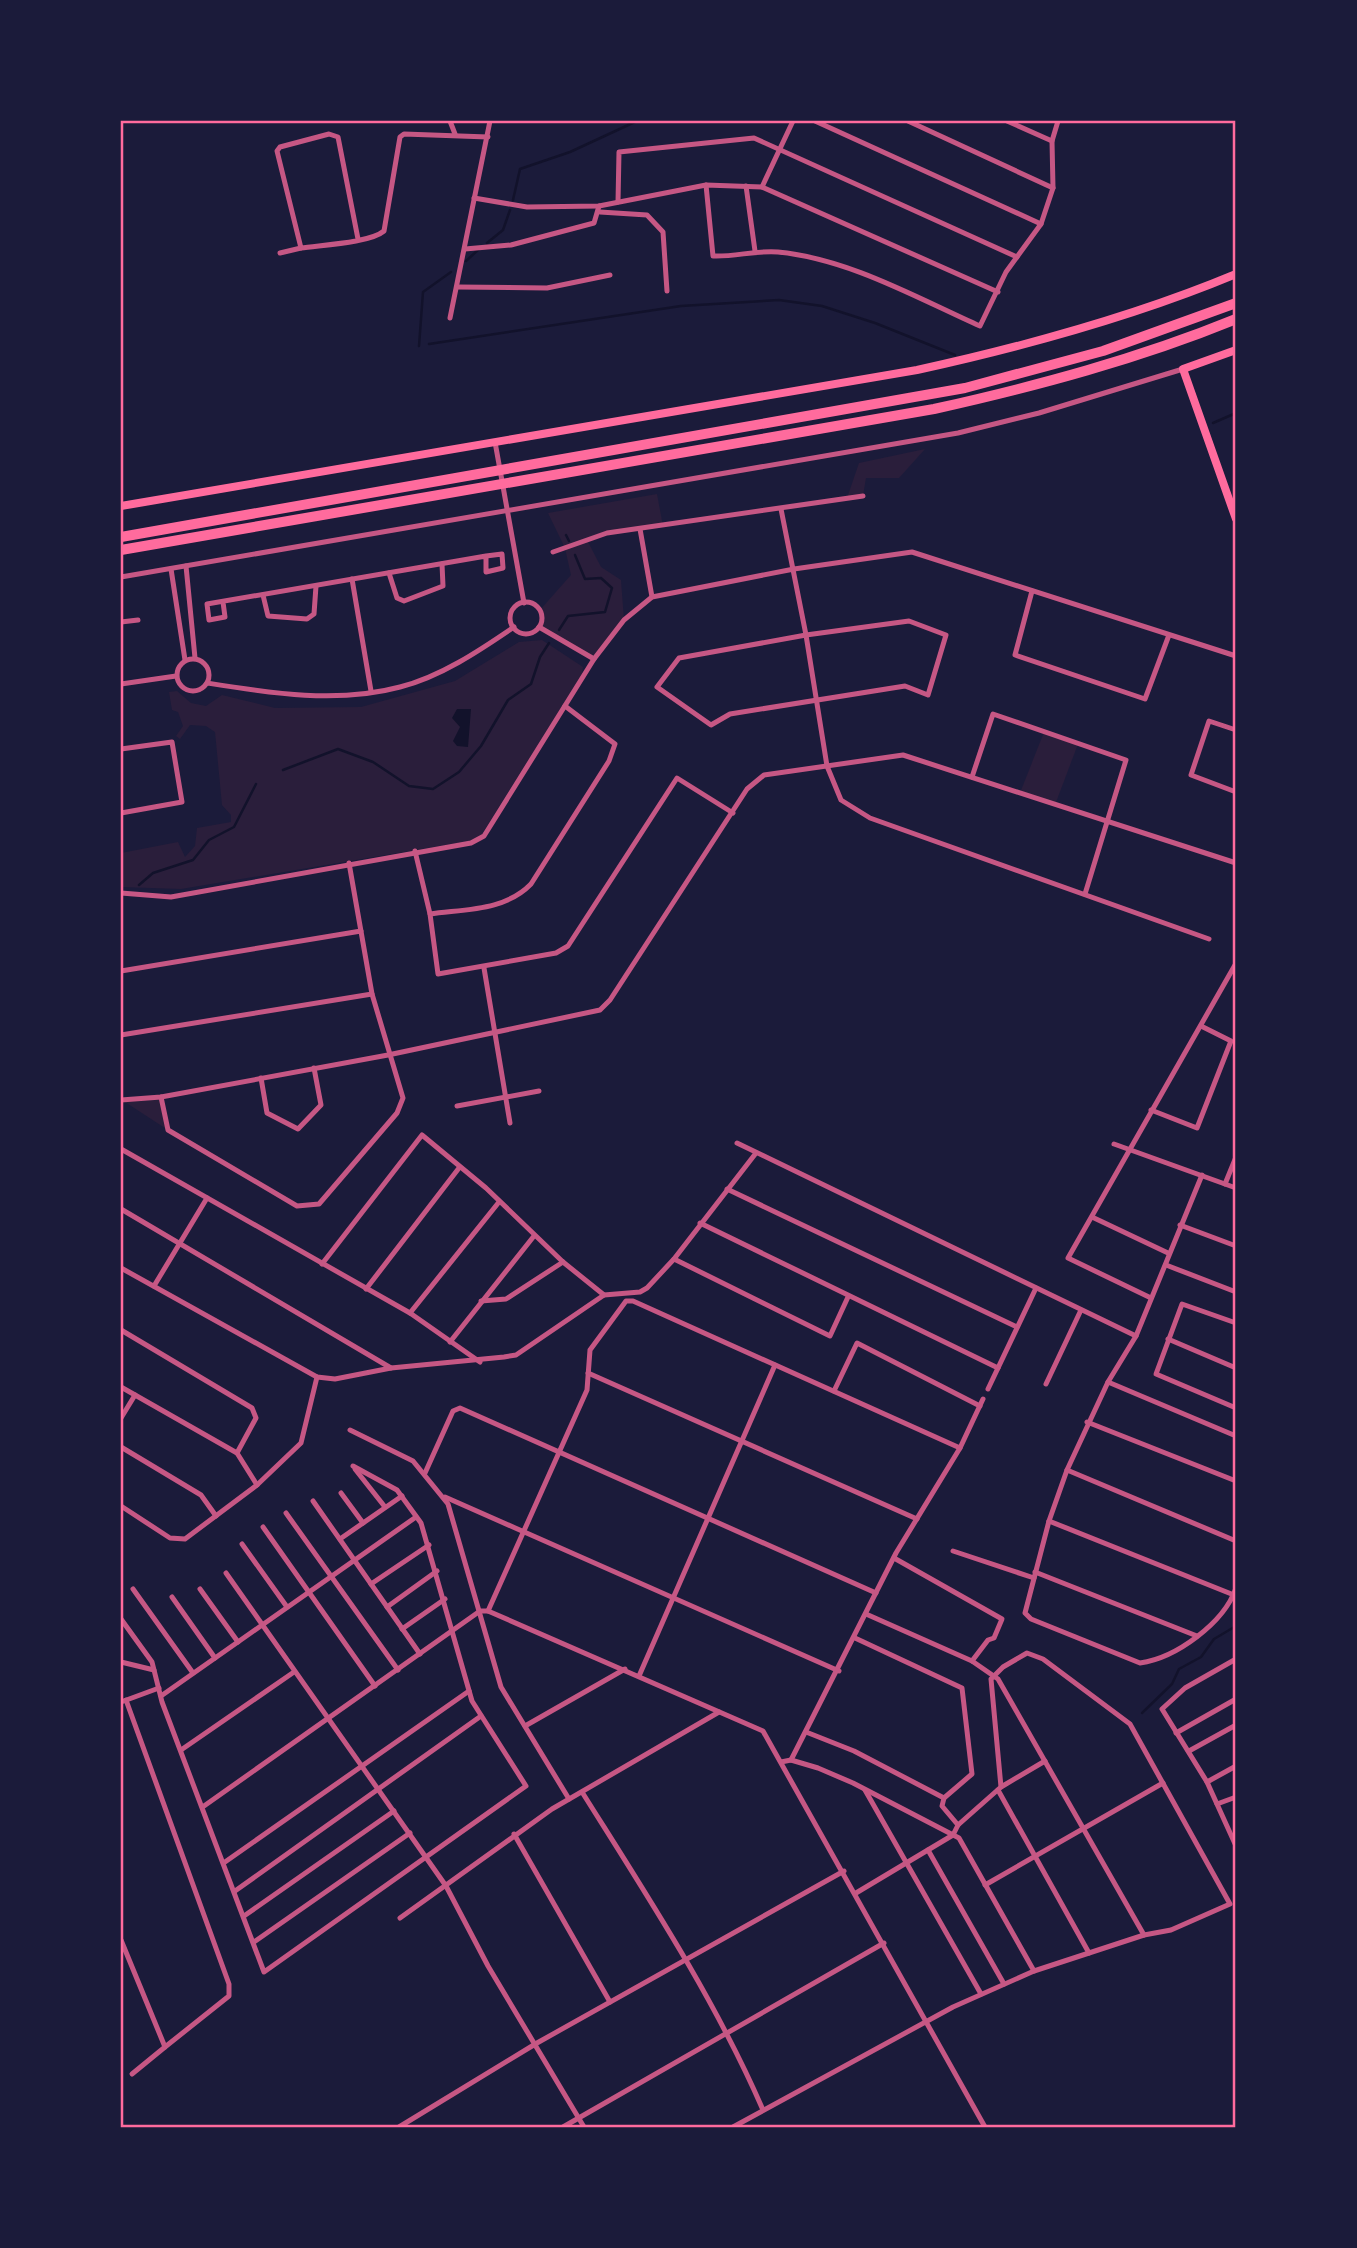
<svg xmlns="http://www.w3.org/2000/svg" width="1357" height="2248" font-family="Montserrat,sans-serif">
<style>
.green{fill:#2a1e3b}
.water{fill:#12122b}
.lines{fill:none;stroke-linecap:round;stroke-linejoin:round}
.stream{stroke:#12122b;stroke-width:2.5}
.minor{stroke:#c65784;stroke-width:5}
.secondary{stroke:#ff6b9d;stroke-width:8}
.motorway{stroke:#ff6b9d;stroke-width:10}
.neatline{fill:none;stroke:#ff6b9d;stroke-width:2.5}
</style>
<rect width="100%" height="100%" fill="#1b1b3a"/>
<g class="green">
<polygon points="925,449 899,478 866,478 863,496 847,498 859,463"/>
<polygon points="657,494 663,526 607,533 587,540 601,567 621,580 624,620 594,659 539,627 542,619 540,610 571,575 565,548 548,513"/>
<polygon points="542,640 583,667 582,674 482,834 470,841 181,889 121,887 121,853 178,842 185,857 195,846 197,828 231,822 231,815 222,805 215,732 206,726 190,725 180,739 176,736 183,726 178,712 172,710 169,692 177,691 191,703 206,706 222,695 275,708 361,707 455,681 519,642"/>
<polygon points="1044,732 1078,744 1055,805 1020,793"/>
<polygon points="161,1097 168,1130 122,1100"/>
</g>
<polygon class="water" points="457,709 471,709 468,747 457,746 453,741 460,727 452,718"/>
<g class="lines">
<g class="stream">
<polyline points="513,200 520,169 570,152 637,121"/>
<polyline points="487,243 503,230 510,210"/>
<polyline points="466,261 478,250"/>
<polyline points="429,344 681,306 779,300 822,306 875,323 955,355"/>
<polyline points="419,346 423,292 451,272"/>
<polyline points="1213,423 1236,413"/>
<polyline points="566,535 569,541"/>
<polyline points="559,630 568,616 605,612 612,588 601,578 585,579 575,555"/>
<polyline points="283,770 338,749 373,762 409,786 433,789 459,772 481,746 508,700 531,684 540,657 549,643"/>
<polyline points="139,885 153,873 193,860 209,840 234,827 256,784"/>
<polyline points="1142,1713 1172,1684 1179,1669 1201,1657 1214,1639 1236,1626"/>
</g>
<g class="minor">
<polyline points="450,121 455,134"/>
<polyline points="815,121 1041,224"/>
<polyline points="908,121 1053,188"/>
<polyline points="1007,121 1052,141"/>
<path d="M706,185L713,256C735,257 756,250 778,252C849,259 915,297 980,326L1006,272L1041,224L1053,188L1052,141L1058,121"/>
<polyline points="746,186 755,251"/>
<polyline points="762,187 793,121"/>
<polyline points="474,198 527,207 599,206 706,185 762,187 998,292"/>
<polyline points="618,202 619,152 754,138 1017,257"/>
<polyline points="600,212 647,215 663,232 667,291"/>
<path d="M358,239L338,137L329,134L280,147L277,151L301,248C320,245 370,243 384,231L400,137L404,134L488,137"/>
<polyline points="465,249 511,245 594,223 599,206"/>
<polyline points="280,253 301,248"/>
<polyline points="458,287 547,288 610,275"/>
<polyline points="450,318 490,121"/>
<polyline points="495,442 524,603"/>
<polyline points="781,509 806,635 827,766 841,800 870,818 1209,939"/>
<polyline points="640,529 652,597"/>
<polyline points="553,552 607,533 863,496"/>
<polyline points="186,566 195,658"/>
<polyline points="171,569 185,660"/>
<polyline points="389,573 397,598 404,601 443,586 442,564"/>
<polyline points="121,577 958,433 1039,413 1183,369"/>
<polyline points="352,579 371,691"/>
<polyline points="1032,591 1015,655 1145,699 1169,635"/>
<polyline points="263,595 268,616 307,619 314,614 316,586"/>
<polyline points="223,602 225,617 209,620 207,604 486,556 502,554 503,568 486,572 486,556"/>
<circle cx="526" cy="618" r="16"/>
<polygon points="909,621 946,635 928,695 905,686 730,714 711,725 657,687 679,658 806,635"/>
<polyline points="121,622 138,620"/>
<polyline points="539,627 594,659"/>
<circle cx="193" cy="675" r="16"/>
<path d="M207,683C270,693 337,704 400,687C440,677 479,651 514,627"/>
<polyline points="121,684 176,676"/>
<polyline points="1236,730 1209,721 1191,775 1236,792"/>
<polyline points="121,749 172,742 182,802 121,813"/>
<polyline points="972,777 993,714 1126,760 1085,894"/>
<polyline points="415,851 430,914 438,974 556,953 568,946 677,778 733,813"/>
<polyline points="121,893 171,897 471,843 484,836 594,659 624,620 652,597 794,569 912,552 1236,656"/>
<path d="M430,914C465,909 505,911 531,884L609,761L615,744L565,706"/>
<polyline points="484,968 510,1123"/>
<polyline points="121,971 361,931"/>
<polyline points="121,1035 372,994"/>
<polyline points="261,1078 267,1113 298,1129 321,1105 314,1068"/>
<polyline points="161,1097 168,1130 297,1206 319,1204 397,1113 403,1098 372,994 349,863"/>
<polyline points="121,1100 161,1097 388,1055 600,1010 610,1000 747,789 764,775 903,755 1236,863"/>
<polyline points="457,1106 539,1091"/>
<polyline points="1151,1110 1197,1128 1231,1041 1201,1026"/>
<polyline points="737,1143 1136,1336"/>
<polyline points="1114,1144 1236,1188"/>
<polyline points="121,1149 410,1313 480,1362"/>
<path d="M1202,1175L1136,1336L1108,1382L1067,1470L1049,1521L1025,1613L1031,1619L1140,1663C1176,1658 1224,1623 1236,1588"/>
<polyline points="1225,1184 1236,1157"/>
<polyline points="727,1189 1017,1327"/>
<polyline points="121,1209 391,1368"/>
<polyline points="1092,1217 1168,1253"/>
<polyline points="700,1223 998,1368"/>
<polyline points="1180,1225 1236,1246"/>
<polyline points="674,1259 830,1336 848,1297"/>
<polyline points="322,1264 422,1135 486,1188 563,1262 604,1295"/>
<polyline points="1166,1265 1236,1292"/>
<polyline points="121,1268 317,1377 335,1379 391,1368 504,1357 516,1355 604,1295 640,1292 647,1288 674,1259 756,1153"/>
<polyline points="154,1286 207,1198"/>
<polyline points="366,1289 459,1168"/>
<polyline points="1151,1298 1068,1258 1235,965"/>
<polyline points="481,1301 506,1299 563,1262"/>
<polyline points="410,1313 499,1202"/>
<polyline points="1236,1323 1182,1304 1156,1374 1236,1408"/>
<polyline points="121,1330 252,1408 256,1418 237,1453"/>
<polyline points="1168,1339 1236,1368"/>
<polyline points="450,1342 534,1236"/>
<polyline points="588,1373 917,1519"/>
<polyline points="1108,1382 1236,1436"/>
<polyline points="1046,1384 1081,1310"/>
<polyline points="121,1387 237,1453 257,1485"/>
<polyline points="988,1389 1036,1288"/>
<polyline points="834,1391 857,1343 980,1406"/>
<polyline points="121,1418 135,1395"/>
<polyline points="1087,1422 1236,1481"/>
<polyline points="350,1430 413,1461 448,1504 501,1687 569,1799"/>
<polyline points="121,1447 201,1495 216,1516"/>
<polyline points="355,1469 385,1507"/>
<polyline points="1067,1470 1236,1541"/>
<polyline points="425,1473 453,1411 460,1408 876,1593"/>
<polyline points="341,1493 363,1523"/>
<polyline points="445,1497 839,1671"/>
<polyline points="313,1501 420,1654"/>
<polyline points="121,1506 170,1538 185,1539 257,1485 301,1443 317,1377"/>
<polyline points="286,1513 398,1670"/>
<polyline points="1049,1521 1234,1595"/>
<polyline points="263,1527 375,1686"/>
<polyline points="340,1539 402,1496"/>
<polyline points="242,1544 287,1607"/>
<polyline points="953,1551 1034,1578"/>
<polyline points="894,1558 1002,1619 994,1638 988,1640 972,1661"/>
<polyline points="1035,1572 1197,1636"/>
<polyline points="226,1573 446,1886 488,1966 584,2127"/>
<polyline points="371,1584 429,1545"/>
<polyline points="133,1589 193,1673"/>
<polyline points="200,1589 238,1642"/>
<polyline points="172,1597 215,1658"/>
<polyline points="387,1607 437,1571"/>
<polyline points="488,1611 587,1390 590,1350 626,1301 633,1301 960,1448"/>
<polyline points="866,1614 972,1661 998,1679 1144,1935"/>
<polyline points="121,1619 152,1662 154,1670"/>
<polyline points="402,1629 445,1599"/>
<polyline points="855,1638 962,1688 972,1774 944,1798 942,1806 958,1825"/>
<polyline points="1236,1659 1185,1688 1162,1709 1207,1782 1236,1846"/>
<polyline points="121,1662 154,1670 162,1702 264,1972 526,1786 472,1701 421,1523 397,1490 353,1466"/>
<polyline points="639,1676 775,1365"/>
<polyline points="161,1696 416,1517"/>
<polyline points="121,1702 159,1688"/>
<polyline points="525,1726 625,1669"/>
<polyline points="806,1732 854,1751 944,1798"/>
<polyline points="1176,1733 1236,1699"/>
<polyline points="181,1750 294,1672"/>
<polyline points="1189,1751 1236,1725"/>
<polyline points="791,1760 896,1553 960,1448 983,1399"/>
<polyline points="781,1762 791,1760 818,1768 853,1783 959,1838 1034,1971"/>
<polyline points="1207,1782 1236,1766"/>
<polyline points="1001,1787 1045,1761"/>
<polyline points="865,1790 981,1994"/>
<polyline points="998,1790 1089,1953"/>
<path d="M582,1792C646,1894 715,1999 763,2110"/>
<polyline points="1217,1804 1236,1797"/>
<polyline points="204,1806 480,1611 488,1611 763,1731 985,2127"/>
<polyline points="514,1834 610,2002"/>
<polyline points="928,1850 1004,1984"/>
<polyline points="225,1862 469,1691"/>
<polyline points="985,1885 1163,1783"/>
<polyline points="235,1891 481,1716"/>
<polyline points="244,1916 394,1811"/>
<polyline points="400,1918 552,1809 719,1712"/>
<polyline points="121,1940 165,2047 229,1996 229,1984 126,1700"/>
<polyline points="254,1942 410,1833"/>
<polyline points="132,2074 165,2047"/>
<polyline points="399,2127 537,2043 844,1871"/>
<polyline points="563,2127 884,1943"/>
<polyline points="733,2127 953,2007 1034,1971 1144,1935 1171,1930 1230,1904 1130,1724 1043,1659 1027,1653 1003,1667 991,1679 1001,1787 958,1825 953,1835 856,1893"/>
</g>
<g class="secondary">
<polyline points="1236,350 1183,369 1236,519"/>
<path d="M121,506L917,370C1026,346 1133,317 1236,274"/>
</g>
<g class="motorway">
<polyline points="121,537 965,388 1103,351 1236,303"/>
<path d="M121,550L934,409C1037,386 1138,359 1236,319"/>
</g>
</g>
<rect width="1357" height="2248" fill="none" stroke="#1b1b3a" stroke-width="245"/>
<rect x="122" y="122" width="1112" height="2004" class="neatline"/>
</svg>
